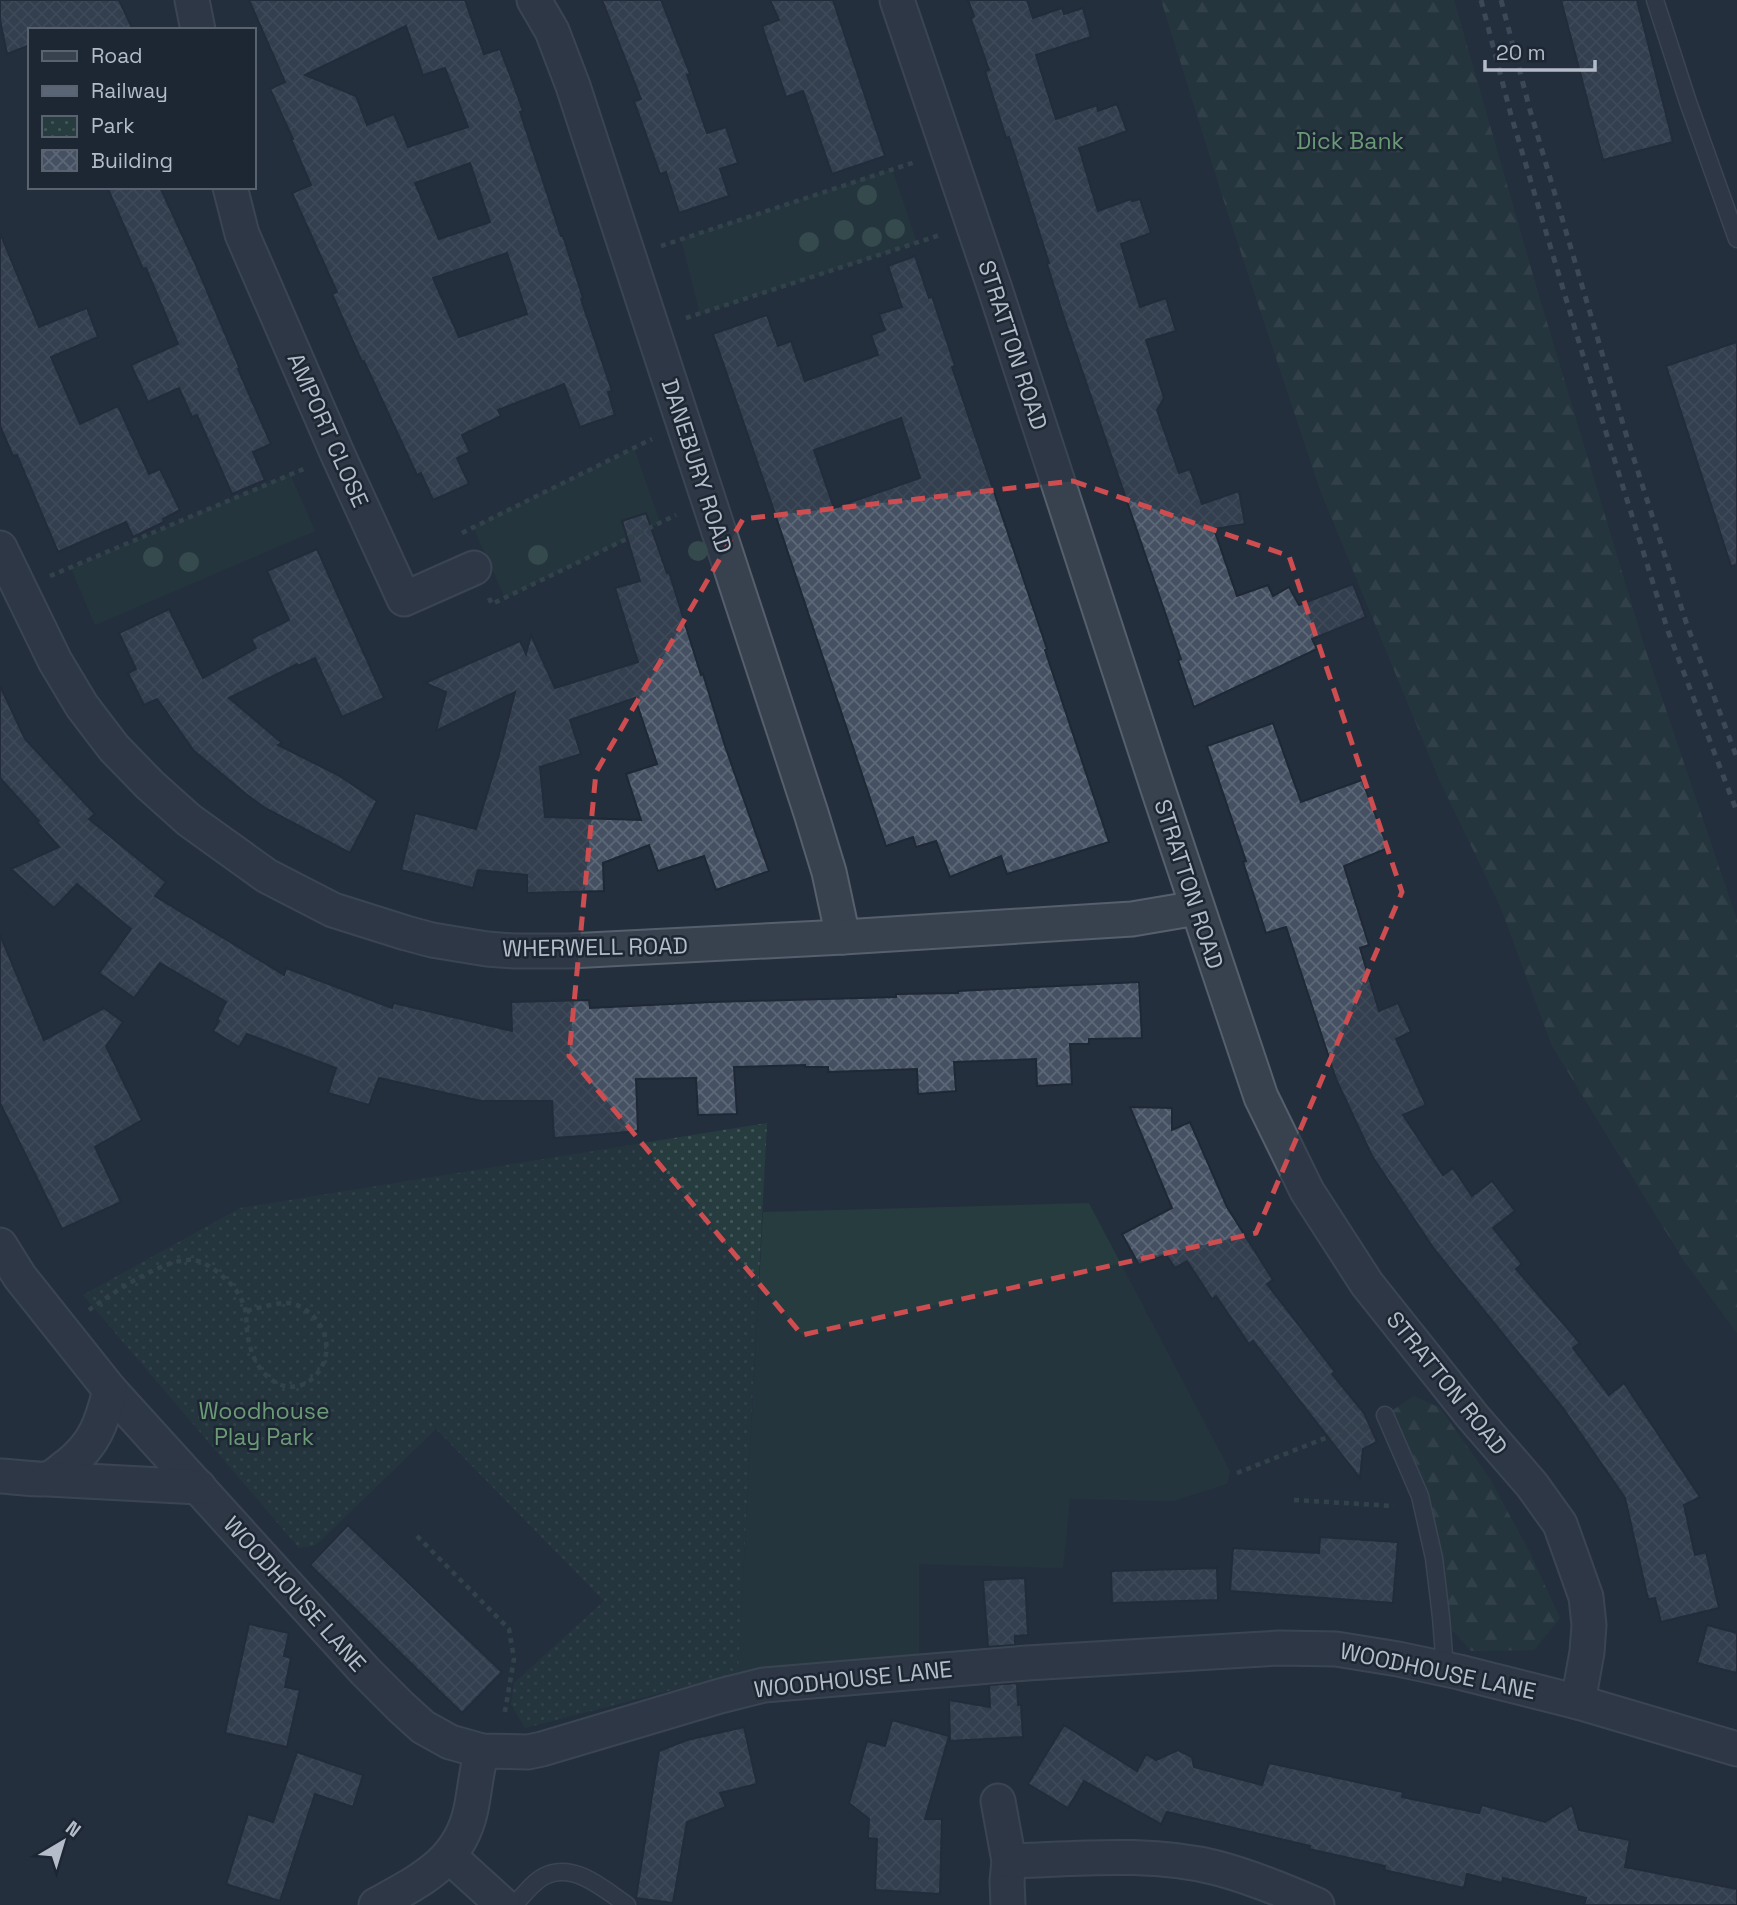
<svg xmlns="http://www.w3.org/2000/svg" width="1737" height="1905" font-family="'Space Grotesk',sans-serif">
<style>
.green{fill:#263c3f}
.forest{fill:url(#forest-firs)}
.park{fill:url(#park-dots)}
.building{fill:url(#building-cross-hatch);stroke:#1f2835;stroke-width:2;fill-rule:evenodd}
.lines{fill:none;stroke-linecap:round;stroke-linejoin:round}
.lane-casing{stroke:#565f6c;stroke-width:19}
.street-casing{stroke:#565f6c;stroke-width:37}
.path{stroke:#44595c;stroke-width:4.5;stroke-dasharray:5 5;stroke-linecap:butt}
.lane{stroke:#38414e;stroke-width:16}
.street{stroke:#38414e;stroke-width:33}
.rail{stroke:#5a6575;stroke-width:5;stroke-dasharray:7 7;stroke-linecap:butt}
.tree{fill:#4b6a5d}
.marked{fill:none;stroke:#ce4d50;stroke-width:5;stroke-dasharray:14 9;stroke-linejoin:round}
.labels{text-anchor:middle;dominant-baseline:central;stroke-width:5;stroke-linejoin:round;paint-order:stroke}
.park-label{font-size:23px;fill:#6b9a76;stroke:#1d2633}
.street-label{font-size:23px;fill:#b4bcc9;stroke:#1d2633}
</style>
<defs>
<pattern id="forest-firs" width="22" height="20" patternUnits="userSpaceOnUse" patternTransform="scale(1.75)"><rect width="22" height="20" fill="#263c3f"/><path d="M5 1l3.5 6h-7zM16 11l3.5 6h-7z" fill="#435659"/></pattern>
<pattern id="park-dots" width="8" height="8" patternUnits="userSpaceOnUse" patternTransform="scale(1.75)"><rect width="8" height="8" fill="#263c3f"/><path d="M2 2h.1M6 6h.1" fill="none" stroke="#435659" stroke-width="1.8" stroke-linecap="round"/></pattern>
<pattern id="building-cross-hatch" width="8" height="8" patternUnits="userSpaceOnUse" patternTransform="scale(1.75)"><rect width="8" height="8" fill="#455162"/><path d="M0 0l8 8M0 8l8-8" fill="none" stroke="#5d6877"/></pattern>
</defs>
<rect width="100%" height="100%" fill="#242f3e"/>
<g class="green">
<polygon points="892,169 917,243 700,314 681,239"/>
<polygon points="634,448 660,523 505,598 473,527"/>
<polygon points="290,474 315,531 95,625 71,568"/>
<polygon points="1089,1203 1230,1471 1227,1484 1173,1501 1070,1499 1063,1568 919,1564 919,1668 738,1673 763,1212"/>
</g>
<g class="forest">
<polygon points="1161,0 1454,0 1537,289 1643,642 1737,920 1737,1333 1684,1261 1552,1046 1500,906 1438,777 1320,490 1227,211"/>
<polygon points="1414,1396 1440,1408 1490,1479 1530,1553 1560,1618 1534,1650 1471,1651 1441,1617 1434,1558 1390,1412"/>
</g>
<polygon class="park" points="767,1123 738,1673 525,1728 511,1704 514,1683 604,1601 436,1429 316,1545 299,1548 83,1295 240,1208"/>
<g class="building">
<polygon points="0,0 119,0 133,30 30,30 30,45 7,54 0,20"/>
<path d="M249,0H465L484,54L500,49L512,80L523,111L520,112L541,175L561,236H563L583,298L581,299L612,391L608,392L615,415L580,427L564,384L498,410L501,416L462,435L470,452L457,458L469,484L433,500L421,473L417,475L364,361L362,362L332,294L337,292L292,193L311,185L291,139H293L270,89L285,82ZM406,26L423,75L445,68L468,127L408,147L394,114L367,125L356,96L305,75ZM470,163L490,222L439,239L415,183ZM507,253L527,314L459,337L433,278Z"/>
<polygon points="602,0 661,0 690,74 687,75 707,133 726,127 738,163 720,169 729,196 679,213 666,172 660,174 634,101 641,99"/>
<polygon points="770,0 833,0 885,156 832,174 803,91 786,97 762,26 779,20"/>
<polygon points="968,0 1027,0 1033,18 1062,8 1064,14 1083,8 1091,37 1036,55 1056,119 1097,105 1098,111 1117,104 1127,131 1079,148 1098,211 1131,199 1132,201 1140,199 1151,233 1121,244 1140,307 1166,298 1176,331 1146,340 1164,398 1157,410 1179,473 1190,469 1202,504 1239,491 1245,524 1214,529 1237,596 1268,585 1273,596 1289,587 1299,605 1353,584 1366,617 1312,639 1317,649 1194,707 1178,660 1181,659 1063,315 1047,264 1049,263 1009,137 1006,138 985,71 989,70 971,19 974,16"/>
<polygon points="1561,0 1637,0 1673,142 1603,160"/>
<polygon points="107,187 160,187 196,265 240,369 238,369 271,444 253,452 265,480 232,494 197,415 192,417 179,388 148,402 131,365 178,344 146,268 143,269"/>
<polygon points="0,233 39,327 87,308 98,337 51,357 80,424 118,406 149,474 160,469 180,510 163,519 164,522 133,537 126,522 58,552 17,455 13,456 0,426"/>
<path d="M915,256L929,298L932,296L955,366L952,367L1047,649L1045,650L1109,842L1007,874L1001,856L950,877L936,841L916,847L913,837L886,846L771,502L713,334L767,315L778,346L791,341L805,381L878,355L871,335L885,330L879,314L902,307L888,266ZM901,418L920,478L834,508L814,450Z"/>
<polygon points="1737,342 1737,565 1731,566 1666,366"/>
<path d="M646,513L667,573L669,572L701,675L703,674L725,746L769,871L716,890L704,856L658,871L649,845L603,863L604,891L527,893V875L478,870L473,888L401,870L415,813L476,829L498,758L515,692L436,731L446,692L425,683L520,641L526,654L531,635L555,688L638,662L615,588L640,581L622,521ZM635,698L657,764L626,774L641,820L545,817L540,767L581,754L570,720Z"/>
<polygon points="317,549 384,698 342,717 315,658 298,666 297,664 229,698 282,743 278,745 338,775 377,801 350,853 265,808 246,794 194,751 157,699 144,705 128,673 136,669 119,633 169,609 203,678 256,648 251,639 289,620 267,571"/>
<polygon points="0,686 25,739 95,814 89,819 166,882 155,896 284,975 286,968 392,1008 394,1003 512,1031 511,1002 589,1000 590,1008 712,1002 896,997 896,994 958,993 958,991 1139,982 1142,1038 1089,1039 1089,1044 1070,1044 1072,1084 1037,1086 1036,1059 954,1062 956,1091 918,1094 917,1069 828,1072 828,1067 805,1067 805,1065 734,1067 737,1114 698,1115 696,1078 636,1079 638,1131 595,1135 554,1138 552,1101 481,1101 379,1078 369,1105 328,1093 336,1068 247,1034 239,1047 213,1031 219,1021 217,1020 226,1002 160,963 134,998 99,973 131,929 77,884 54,908 11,869 59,847 37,822 39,821 0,778"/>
<polygon points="1273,723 1301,802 1362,780 1388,848 1344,866 1369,945 1360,948 1379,1011 1398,1003 1411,1032 1396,1039 1426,1105 1403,1115 1443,1175 1453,1168 1472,1196 1492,1181 1515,1211 1493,1228 1522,1264 1516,1269 1580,1343 1573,1348 1609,1395 1624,1383 1700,1497 1684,1505 1695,1555 1706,1552 1719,1608 1661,1622 1655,1598 1648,1599 1625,1498 1563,1408 1434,1249 1372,1156 1336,1079 1286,927 1266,933 1243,862 1246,861 1207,746"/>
<polygon points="0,935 44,1040 104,1008 123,1022 106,1046 142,1120 95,1147 121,1202 62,1229 0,1103"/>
<polygon points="1130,1107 1172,1108 1172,1130 1190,1122 1227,1207 1273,1280 1267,1284 1335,1372 1332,1374 1364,1413 1377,1442 1363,1449 1360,1478 1253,1341 1249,1344 1216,1296 1212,1299 1187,1261 1175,1268 1166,1255 1139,1265 1122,1234 1172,1208"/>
<polygon points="348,1525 502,1672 462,1713 310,1565"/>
<polygon points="1320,1537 1398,1542 1393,1603 1230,1591 1233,1548 1319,1553"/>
<polygon points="1217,1568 1218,1600 1112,1603 1111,1571"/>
<polygon points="1025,1578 1028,1635 1015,1636 1015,1645 988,1647 983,1580"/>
<polygon points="249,1624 289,1633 284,1656 291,1658 285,1687 300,1690 287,1747 225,1733"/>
<polygon points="1707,1625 1737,1633 1737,1673 1697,1663"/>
<polygon points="1017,1683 1018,1705 1021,1705 1023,1737 950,1741 949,1700 990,1707 989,1685"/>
<polygon points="892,1720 949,1736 925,1819 942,1819 940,1894 875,1890 877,1839 868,1838 869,1819 849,1803 867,1741 885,1746"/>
<polygon points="1064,1725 1137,1771 1146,1754 1156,1760 1178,1750 1192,1757 1194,1767 1262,1785 1269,1763 1403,1792 1402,1797 1479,1813 1482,1805 1545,1822 1572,1805 1579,1830 1630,1840 1625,1867 1737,1889 1737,1905 1584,1905 1586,1898 1503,1878 1502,1883 1467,1874 1464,1888 1384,1870 1385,1866 1309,1849 1310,1846 1167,1812 1161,1824 1084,1781 1068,1808 1028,1784"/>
<polygon points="744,1727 757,1784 720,1793 726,1807 687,1822 673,1903 636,1898 659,1751 687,1740"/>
<polygon points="297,1752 363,1775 353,1807 315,1794 280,1901 226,1884 248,1814 273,1822"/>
</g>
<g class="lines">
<defs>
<g id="lane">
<polyline points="1655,0 1688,102 1737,239"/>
<polyline points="1385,1415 1420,1496 1434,1558 1441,1617 1444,1655 1442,1668"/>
<path d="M514,1905C523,1896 534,1880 547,1875C576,1863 605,1890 627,1905"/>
</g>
<g id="street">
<polyline points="192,0 198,30"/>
<polyline points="534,0 552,31 573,86 811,813 829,872 843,937"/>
<polyline points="897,0 995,289 1159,792 1261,1097 1307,1191 1367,1284 1473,1417 1532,1485 1560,1524 1586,1597 1589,1625 1587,1652 1578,1702"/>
<polyline points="230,187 242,234 338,455 404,599 474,568"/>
<polyline points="0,548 55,661 82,706 114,748 150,785 189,820 267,876 333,910 406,933 432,940 487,949 514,951 569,951 843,937 1132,919 1197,908"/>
<polyline points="0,1245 20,1277 110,1390 365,1671 401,1707 423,1727 450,1742 482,1751 528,1752 542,1749 720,1696 764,1685 1027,1663 1279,1648 1336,1649 1398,1659 1459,1672 1578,1702 1737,1749"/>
<path d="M0,1476C10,1476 42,1481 49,1478C56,1476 62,1469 68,1465C95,1444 102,1422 110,1390"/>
<polyline points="48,1479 199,1487"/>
<polyline points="998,1801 1009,1861 1007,1881 1008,1905"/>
<polyline points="449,1856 503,1905"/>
<path d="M1009,1861C1077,1859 1150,1851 1217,1868C1251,1877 1285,1891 1317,1905"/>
<path d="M376,1905C419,1881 460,1863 471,1809C475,1790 476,1771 482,1751"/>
</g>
</defs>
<use href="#lane" class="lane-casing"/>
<use href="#street" class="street-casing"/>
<g class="path">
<polyline points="661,246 915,162"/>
<polyline points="686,318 940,235"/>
<polyline points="462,533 652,439"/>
<polyline points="50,576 306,468"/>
<polyline points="489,598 492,604 676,515"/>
<path d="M89,1310C111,1294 165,1257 193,1260C203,1261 213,1268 221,1275C232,1284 241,1294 245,1309C247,1315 246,1323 247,1330C249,1348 254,1364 268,1377C305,1410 351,1352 311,1314C305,1309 296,1303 288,1303C274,1303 259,1308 246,1311"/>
<polyline points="1237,1473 1361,1424"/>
<polyline points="1294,1500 1394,1506"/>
<polyline points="417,1536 509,1629 514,1659 504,1717"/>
</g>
<use href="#lane" class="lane"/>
<use href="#street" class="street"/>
<g class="rail">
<polyline points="1481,0 1511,115 1608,439 1668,631 1737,812"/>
<polyline points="1501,0 1530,110 1626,434 1687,625 1737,758"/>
</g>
</g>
<g class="tree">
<circle cx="867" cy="195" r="10"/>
<circle cx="895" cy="229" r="10"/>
<circle cx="844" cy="230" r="10"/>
<circle cx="872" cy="237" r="10"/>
<circle cx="809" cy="242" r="10"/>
<circle cx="698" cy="551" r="10"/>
<circle cx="538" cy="555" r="10"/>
<circle cx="153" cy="557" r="10"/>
<circle cx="189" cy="562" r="10"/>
</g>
<path d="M0 0H1737V1905H0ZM1073,481L1289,556L1402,892L1256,1233L802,1335L569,1056L596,772L743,519Z" fill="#242f3e" fill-opacity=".55" fill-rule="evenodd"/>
<path class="marked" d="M1073,481L1289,556L1402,892L1256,1233L802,1335L569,1056L596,772L743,519Z"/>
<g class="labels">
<g class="park-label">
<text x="1350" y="141">Dick Bank</text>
<text x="264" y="1411">Woodhouse<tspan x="264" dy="26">Play Park</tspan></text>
</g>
<g class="street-label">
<text transform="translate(1013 345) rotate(72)">STRATTON ROAD</text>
<text transform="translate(328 430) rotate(66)">AMPORT CLOSE</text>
<text transform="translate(697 466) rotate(72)">DANEBURY ROAD</text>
<text transform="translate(1189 884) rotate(72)">STRATTON ROAD</text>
<text transform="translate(595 947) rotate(-1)">WHERWELL ROAD</text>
<text transform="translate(1447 1383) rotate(51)">STRATTON ROAD</text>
<text transform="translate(295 1594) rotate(48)">WOODHOUSE LANE</text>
<text transform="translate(1438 1671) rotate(12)">WOODHOUSE LANE</text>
<text transform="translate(853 1679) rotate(-6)">WOODHOUSE LANE</text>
</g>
</g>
<rect x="28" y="28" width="228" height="161" fill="#1d2633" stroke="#59626f" stroke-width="2"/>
<rect x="42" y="51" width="35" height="10" fill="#38414e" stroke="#59626f" stroke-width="2"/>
<text x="91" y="63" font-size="21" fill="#b4bcc9">Road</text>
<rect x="42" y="86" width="35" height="10" fill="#5a6575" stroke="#59626f" stroke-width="2"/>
<text x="91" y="98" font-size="21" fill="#b4bcc9">Railway</text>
<rect x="42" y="116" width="35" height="21" fill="url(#park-dots)" stroke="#59626f" stroke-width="2"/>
<text x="91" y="133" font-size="21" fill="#b4bcc9">Park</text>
<rect x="42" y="150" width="35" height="21" fill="url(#building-cross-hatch)" stroke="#59626f" stroke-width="2"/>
<text x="91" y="168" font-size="21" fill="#b4bcc9">Building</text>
<g transform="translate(63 1842) rotate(38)" stroke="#1d2633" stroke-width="5" paint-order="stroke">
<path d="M0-5L12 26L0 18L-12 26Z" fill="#b4bcc9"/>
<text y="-10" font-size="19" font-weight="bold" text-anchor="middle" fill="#b4bcc9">N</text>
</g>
<path d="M1485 60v10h110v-10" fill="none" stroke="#b4bcc9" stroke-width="3.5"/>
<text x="1496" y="60" font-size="21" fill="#b4bcc9" stroke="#1d2633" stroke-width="5" paint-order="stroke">20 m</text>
</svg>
